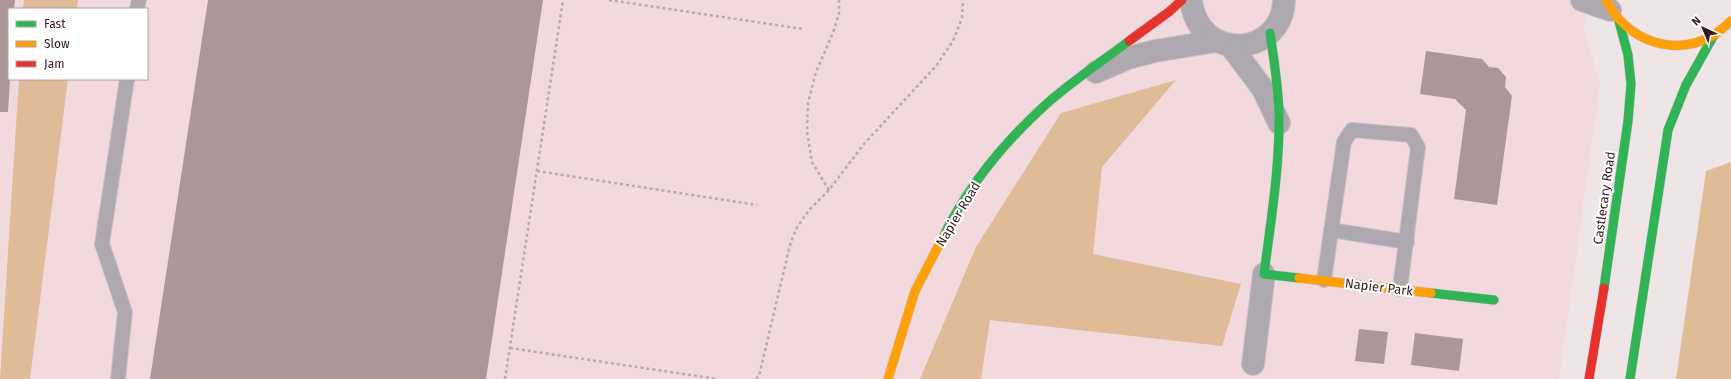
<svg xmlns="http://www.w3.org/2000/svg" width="1731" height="379" font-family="'Fira Sans',sans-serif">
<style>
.built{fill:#f2d9dd;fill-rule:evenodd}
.forest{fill:#dfbb98}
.building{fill:#aa9796}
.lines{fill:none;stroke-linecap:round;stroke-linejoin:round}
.lane-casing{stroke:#cdc1c3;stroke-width:16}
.street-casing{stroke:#cdc1c3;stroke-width:24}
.fast-casing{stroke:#cdc1c3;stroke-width:10}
.slow-casing{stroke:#cdc1c3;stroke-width:10}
.jam-casing{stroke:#cdc1c3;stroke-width:10}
.path{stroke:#b3acb1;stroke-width:2.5;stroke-dasharray:3 3;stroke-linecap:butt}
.lane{stroke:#aea8b1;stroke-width:14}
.street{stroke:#aea8b1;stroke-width:22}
.fast{stroke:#30b455;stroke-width:9}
.slow{stroke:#ff9f0a;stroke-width:9}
.jam{stroke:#e5322d;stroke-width:9}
.labels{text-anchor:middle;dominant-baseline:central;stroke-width:4;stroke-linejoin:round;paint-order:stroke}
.street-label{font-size:13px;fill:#35171d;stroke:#fff}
</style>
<rect width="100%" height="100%" fill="#efe5e7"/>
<path class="built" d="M0,0H1588L1584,30L1600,85L1559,379H0ZM9,9H147V79H9Z"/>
<g class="forest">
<polygon points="24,0 78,0 77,9 23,9"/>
<polygon points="19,79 68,79 30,379 0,379"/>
<polygon points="1176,80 1102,167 1093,254 1241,284 1222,346 990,320 981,379 920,379 976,247 1061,113"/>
<polygon points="1731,162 1731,379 1676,379 1706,171"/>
</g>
<g class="building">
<polygon points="0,0 15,0 14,9 9,9 10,79 8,112 0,112"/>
<polygon points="208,0 543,0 486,379 150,379"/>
<polygon points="1426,51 1482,59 1489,67 1498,68 1506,77 1505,87 1512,96 1497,205 1454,199 1466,110 1455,99 1420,94"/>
<polygon points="1359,329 1388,332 1384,364 1355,361"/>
<polygon points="1415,333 1463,339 1459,371 1411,365"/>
</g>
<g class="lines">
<defs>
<g id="lane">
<polyline points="137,9 139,0"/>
<polyline points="1331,230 1407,242"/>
<polyline points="1324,280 1344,142 1352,130 1411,135 1418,147 1400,289"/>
<polyline points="118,379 125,312 102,244 127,79"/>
</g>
<g id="street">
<path d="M1191,0C1198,63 1282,58 1284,0"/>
<polyline points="1582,0 1610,10"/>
<polyline points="1230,45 1263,89 1279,123"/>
<polyline points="1096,72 1128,58 1155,51 1216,41"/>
<polyline points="1253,364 1264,274"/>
</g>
<g id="fast">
<path d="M1270,33C1274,59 1278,86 1279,112C1280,166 1271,220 1264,274L1299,278"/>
<path d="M944,235C968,187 1003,144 1042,108C1069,83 1100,63 1129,41"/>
<polyline points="1604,288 1628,121 1631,84 1628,55 1619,21"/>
<polyline points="1431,293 1494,300"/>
<polyline points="1630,379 1668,130 1686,85 1714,35"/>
</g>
<g id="slow">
<path d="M1606,0C1610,6 1613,13 1618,18C1643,46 1681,54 1714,35C1720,31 1726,25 1731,21"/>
<polyline points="1299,278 1431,293"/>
<polyline points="888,379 915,291 944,235"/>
</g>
<g id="jam">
<polyline points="1129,41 1170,11 1182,0"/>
<polyline points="1589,379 1604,288"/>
</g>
</defs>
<use href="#lane" class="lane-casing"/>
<use href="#street" class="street-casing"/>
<use href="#fast" class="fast-casing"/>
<use href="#slow" class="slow-casing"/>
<use href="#jam" class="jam-casing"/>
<g class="path">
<polyline points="609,0 803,29"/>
<polyline points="537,171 757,205"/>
<polyline points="829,190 812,162 807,132 808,103 816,72 833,33 839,13 839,0"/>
<polyline points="510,348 717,379"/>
<polyline points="505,379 563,0"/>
<polyline points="756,379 759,376 790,245 796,229 809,210 829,190 864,144 936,66 953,41 962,18 963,0"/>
</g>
<use href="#lane" class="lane"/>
<use href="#street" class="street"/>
<use href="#fast" class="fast"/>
<use href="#slow" class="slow"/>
<use href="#jam" class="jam"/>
</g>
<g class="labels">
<g class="street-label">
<text transform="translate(1604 198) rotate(-82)">Castlecary Road</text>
<text transform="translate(958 214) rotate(-59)">Napier Road</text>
<text transform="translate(1379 287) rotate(7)">Napier Park</text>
</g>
</g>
<rect x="8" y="8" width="140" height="72" fill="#ffffff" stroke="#aea2a5"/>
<rect x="16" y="21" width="20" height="6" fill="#30b455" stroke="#aea2a5"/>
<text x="44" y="28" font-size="12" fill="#35171d">Fast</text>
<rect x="16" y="41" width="20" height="6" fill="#ff9f0a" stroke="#aea2a5"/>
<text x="44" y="48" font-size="12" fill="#35171d">Slow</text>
<rect x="16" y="61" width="20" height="6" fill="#e5322d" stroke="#aea2a5"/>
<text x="44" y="68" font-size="12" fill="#35171d">Jam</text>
<g transform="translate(1703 28) rotate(316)" stroke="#ffffff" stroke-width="3" paint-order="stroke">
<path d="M0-3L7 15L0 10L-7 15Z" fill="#35171d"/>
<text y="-6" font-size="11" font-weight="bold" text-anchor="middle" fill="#35171d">N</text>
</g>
</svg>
